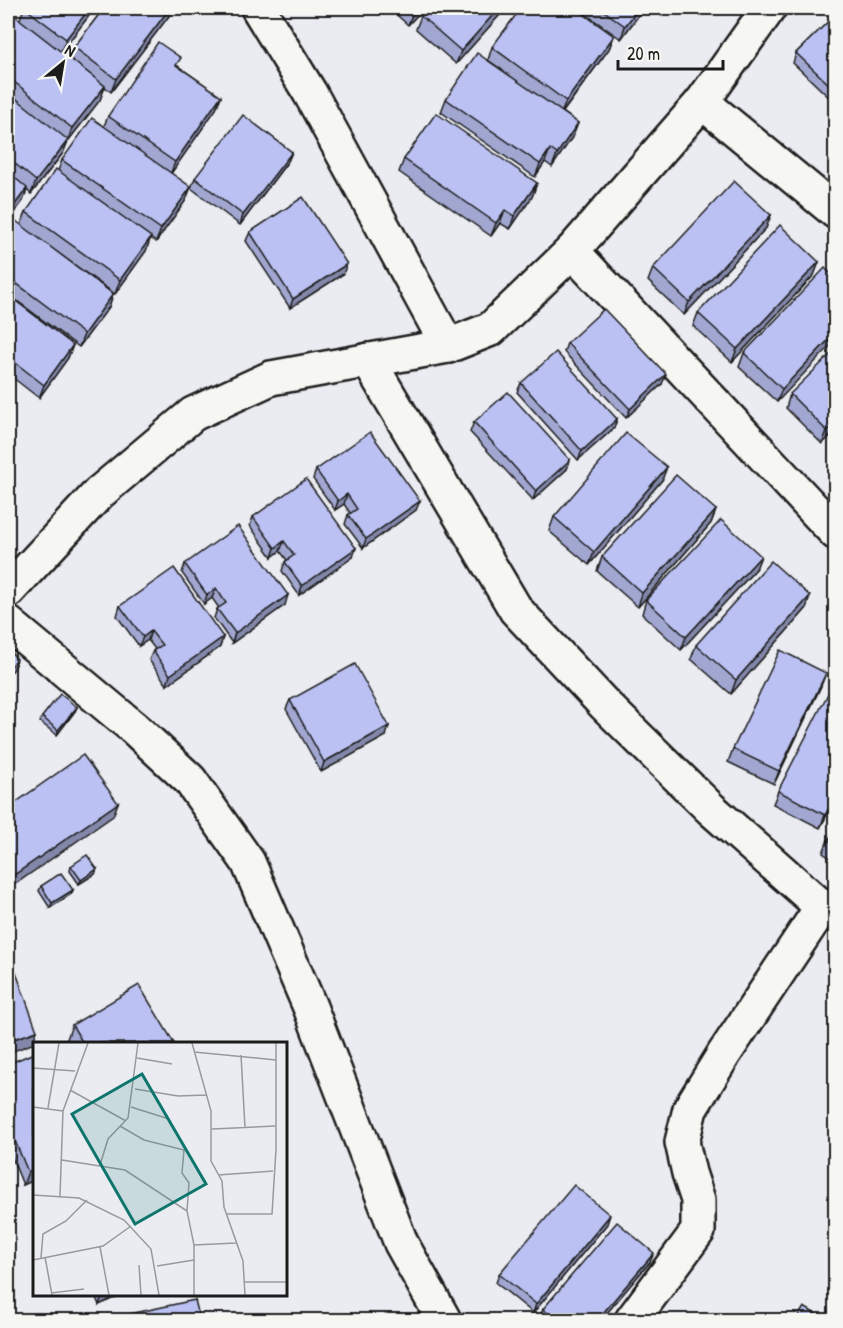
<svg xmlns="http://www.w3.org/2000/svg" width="843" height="1328" font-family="'Patrick Hand',sans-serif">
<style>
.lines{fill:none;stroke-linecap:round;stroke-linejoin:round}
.minor-casing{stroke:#1c1c1c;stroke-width:38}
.minor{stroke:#f6f6f2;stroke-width:33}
.wall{fill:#a1a7d1;stroke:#1c1c1c;stroke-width:1.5}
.shaded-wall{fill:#8388aa;stroke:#1c1c1c;stroke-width:1.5}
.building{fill:#bbc2f3;stroke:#1c1c1c;stroke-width:1.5}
.inset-road{fill:none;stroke:#98999c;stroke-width:1.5}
.view{fill:#0f766e;fill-opacity:0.15;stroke:#0f766e;stroke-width:3}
.inset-edge{fill:none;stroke:#1c1c1c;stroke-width:3}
</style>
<rect width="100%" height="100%" fill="#eaecf2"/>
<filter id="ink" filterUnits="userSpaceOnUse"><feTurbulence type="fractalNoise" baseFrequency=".0167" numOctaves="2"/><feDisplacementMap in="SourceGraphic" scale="12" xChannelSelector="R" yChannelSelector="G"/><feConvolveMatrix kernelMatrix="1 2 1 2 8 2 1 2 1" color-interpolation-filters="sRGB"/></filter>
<g filter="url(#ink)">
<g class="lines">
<defs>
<g id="minor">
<polyline points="258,8 310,93 448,346"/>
<polyline points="702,102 836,212"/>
<polyline points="572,251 836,533"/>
<polyline points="368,360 516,610 605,705 711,809 822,907 724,1054 690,1109 682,1142 689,1173 698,1200 698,1231 632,1320"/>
<polyline points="8,591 99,493 193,414 271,378 448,346 491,329 572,251 702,102 769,8"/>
<polyline points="8,623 134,728 190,780 248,862 310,1007 401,1243 444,1320"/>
</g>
</defs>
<use href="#minor" class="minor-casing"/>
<use href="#minor" class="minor"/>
</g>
<g class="wall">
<polygon points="8,8 15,8 8,16"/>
<polygon points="24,8 95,8 61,52 70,59 74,47 104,8 175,8 111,92 105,87 100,100 68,141 63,153 31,194 27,190 23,201 8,221 8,24 20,19"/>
<polygon points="389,8 424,8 408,25"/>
<polygon points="429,8 506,8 456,64 416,29 421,16"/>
<polygon points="577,8 644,8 621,39"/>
<polygon points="836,14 836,104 793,63 796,53"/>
<polygon points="614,36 609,49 563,112 578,123 573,136 552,167 545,162 535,177 441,112 446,99 502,70 488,60 492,47"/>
<polygon points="178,66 221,96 216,109 171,173 186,200 156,242 150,238 146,251 115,294 54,250 113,294 109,307 79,347 8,294 8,232 21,225 26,212 58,171 62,160 104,126 108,116"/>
<polygon points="292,152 288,161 240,225 191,188 195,178"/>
<polygon points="404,159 537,183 532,197 510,229 500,223 491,236 399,172"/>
<polygon points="771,215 766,228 684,315 648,281 653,268"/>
<polygon points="250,232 343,274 290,308 246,241"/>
<polygon points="819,262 814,275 732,362 693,326 698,313"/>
<polygon points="836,279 777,402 739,367 744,353"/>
<polygon points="8,295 73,345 68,358 39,398 8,374"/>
<polygon points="567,343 662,384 626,418 564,352"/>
<polygon points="521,383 617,419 614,428 578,460 517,392"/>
<polygon points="790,394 836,431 822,444 786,408"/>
<polygon points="474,422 570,460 567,469 533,500 470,432"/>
<polygon points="316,470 416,510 363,548 345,524 348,515 350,513 344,504 335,510 313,479"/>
<polygon points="662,480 589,565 549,531 554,517"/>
<polygon points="716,510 711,523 638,607 597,571 602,557"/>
<polygon points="253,517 353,557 299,595 282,571 285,562 287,560 280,551 272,557 250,526"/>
<polygon points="185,564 285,605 232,643 214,618 217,609 219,608 212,598 204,604 182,573"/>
<polygon points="756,569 681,650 642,614 646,600"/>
<polygon points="120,606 223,637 220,647 167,685 149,660 153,651 155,649 148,640 139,646 117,616"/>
<polygon points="806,609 731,694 691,659 696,645"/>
<polygon points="821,686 774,784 728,762 733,749"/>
<polygon points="290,700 386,736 321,772 286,709"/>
<polygon points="77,707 75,711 57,735 40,722 42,717"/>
<polygon points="778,791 836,798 820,828 773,804"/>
<polygon points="836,830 836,862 823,853 828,840"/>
<polygon points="71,866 95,874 79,884 70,871"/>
<polygon points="41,886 73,890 71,894 50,908 39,891"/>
<polygon points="72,1025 174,1043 70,1043 67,1039"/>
<polygon points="8,1064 34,1180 23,1185 8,1148"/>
<polygon points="607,1224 533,1313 496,1283 499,1274"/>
<polygon points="650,1262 601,1320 542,1320 539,1319 543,1309"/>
<polygon points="94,1293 124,1293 99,1305"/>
</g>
<g class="shaded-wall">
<polygon points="12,8 15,8 8,16"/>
<polygon points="90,8 95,8 61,52 66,39"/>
<polygon points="170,8 175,8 111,92 116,79"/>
<polygon points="419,8 424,8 408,25 412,15"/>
<polygon points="499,8 506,8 456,64 461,51"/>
<polygon points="639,8 644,8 621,39 625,26"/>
<polygon points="614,36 609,49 561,114 566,101"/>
<polygon points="105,86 100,100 68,141 63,153 31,194 36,181 68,140 72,128"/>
<polygon points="221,96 216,109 170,175 175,162"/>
<polygon points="578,123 573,136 552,167 557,154"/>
<polygon points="550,149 545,162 535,177 540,164"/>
<polygon points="292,152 288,161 240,225 243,215"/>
<polygon points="537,183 532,197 510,229 514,216"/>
<polygon points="191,187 186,200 156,242 161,229"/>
<polygon points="27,188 23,201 8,221 8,214"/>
<polygon points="505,210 500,223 491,236 496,223"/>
<polygon points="771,215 766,228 684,315 689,302"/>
<polygon points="151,237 146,251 115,294 120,280"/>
<polygon points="819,262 814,275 732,362 737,349"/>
<polygon points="347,264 343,274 290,308 293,299"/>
<polygon points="113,294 109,307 79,347 84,334"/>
<polygon points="836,332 836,340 777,402 782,389"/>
<polygon points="73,345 68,358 39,398 44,385"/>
<polygon points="666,374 662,384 626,418 630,409"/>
<polygon points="617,419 614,428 578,460 582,451"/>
<polygon points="836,423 836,431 822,444 827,431"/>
<polygon points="570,460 567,469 533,500 536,491"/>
<polygon points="667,467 662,480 589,565 594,552"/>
<polygon points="347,494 344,504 335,510 338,501"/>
<polygon points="420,501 416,510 363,548 366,539"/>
<polygon points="716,510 711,523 638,607 642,593"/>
<polygon points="284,541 280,551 272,557 275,548"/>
<polygon points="356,548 353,557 299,595 302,586"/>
<polygon points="761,556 756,569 681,650 686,637"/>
<polygon points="216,588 212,598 204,604 207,595"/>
<polygon points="288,595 285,605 232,643 235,633"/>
<polygon points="810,596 806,609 731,694 736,680"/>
<polygon points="151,631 148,640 139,646 143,637"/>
<polygon points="223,637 220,647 167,685 170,675"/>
<polygon points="17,659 14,669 8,675 8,669"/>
<polygon points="826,673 821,686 774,784 779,771"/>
<polygon points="77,707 75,711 57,735 58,730"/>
<polygon points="389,726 386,736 321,772 324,762"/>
<polygon points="836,795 836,798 820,828 825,815"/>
<polygon points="118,803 113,816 8,889 8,879"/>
<polygon points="97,869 95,874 79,884 81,880"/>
<polygon points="73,890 71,894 50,908 52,903"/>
<polygon points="37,1031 32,1044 8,1053 8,1041"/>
<polygon points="34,1169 34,1180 23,1185 28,1172"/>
<polygon points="610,1215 607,1224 533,1313 536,1304"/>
<polygon points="654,1253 650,1262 601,1320 597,1320"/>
<polygon points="103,1293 124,1293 99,1305"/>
</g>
<g class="building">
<polygon points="25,8 90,8 66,39"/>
<polygon points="104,8 170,8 116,79 74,47"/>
<polygon points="403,8 419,8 412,15"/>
<polygon points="429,8 499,8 461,51 421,16"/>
<polygon points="521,8 575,8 614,36 566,101 492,47"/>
<polygon points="600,8 639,8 625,26"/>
<polygon points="836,14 836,91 796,53"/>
<polygon points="14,15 105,86 72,128 8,77 8,24"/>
<polygon points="158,42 181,58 176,65 221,96 175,162 108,116"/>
<polygon points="477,53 578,123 557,154 550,149 540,164 446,99"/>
<polygon points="8,92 68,140 36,181 8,158"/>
<polygon points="436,113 537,183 514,216 505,210 496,223 404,159"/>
<polygon points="243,115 292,152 243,215 195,178"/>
<polygon points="92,118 191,187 161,229 62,160"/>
<polygon points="56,169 151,237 120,280 26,212"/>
<polygon points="8,172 27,188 8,214"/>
<polygon points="734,181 771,215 689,302 653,268"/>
<polygon points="303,197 347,264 293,299 250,232"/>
<polygon points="16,221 113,294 84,334 8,277 8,232"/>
<polygon points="780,225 819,262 737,349 698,313"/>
<polygon points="825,268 836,279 836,332 782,389 744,353"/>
<polygon points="8,295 73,345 44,385 8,357"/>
<polygon points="604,309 666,374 630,409 567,343"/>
<polygon points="836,349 836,423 827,431 790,394"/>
<polygon points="556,352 617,419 582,451 521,383"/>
<polygon points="508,392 570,460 536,491 474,422"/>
<polygon points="370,432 420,501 366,539 348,515 357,509 347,494 338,501 316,470"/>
<polygon points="626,433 667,467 594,552 554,517"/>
<polygon points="676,475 716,510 642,593 602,557"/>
<polygon points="306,479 356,548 302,586 285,562 294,555 284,541 275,548 253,517"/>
<polygon points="721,520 761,556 686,637 646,600"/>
<polygon points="238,526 288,595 235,633 217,609 226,603 216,588 207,595 185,564"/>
<polygon points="771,561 810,596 736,680 696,645"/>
<polygon points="174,568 223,637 170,675 153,651 162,645 151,631 143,637 120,606"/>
<polygon points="8,649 17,659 8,669"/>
<polygon points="780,650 826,673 779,771 733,749"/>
<polygon points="355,664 389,726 324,762 290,700"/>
<polygon points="836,678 836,795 825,815 778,791"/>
<polygon points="60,694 77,707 58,730 42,717"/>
<polygon points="83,755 118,803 8,879 8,808"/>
<polygon points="836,830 836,845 828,840"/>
<polygon points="87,855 97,869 81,880 71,866"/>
<polygon points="61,873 73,890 52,903 41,886"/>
<polygon points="8,950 37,1031 8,1041"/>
<polygon points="139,985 174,1043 83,1043 72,1025"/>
<polygon points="34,1053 34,1169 28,1172 8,1124 8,1064"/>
<polygon points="574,1185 610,1215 536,1304 499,1274"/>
<polygon points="617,1222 654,1253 597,1320 556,1320 543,1309"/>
<polygon points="195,1300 200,1320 102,1320"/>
<polygon points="804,1307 826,1320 796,1320"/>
</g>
</g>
<g transform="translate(33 1042)">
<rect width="254" height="254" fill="#eaecf2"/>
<path class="inset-road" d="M159,1L178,69V119L189,139L191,165L210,219L212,253M161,10L243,18M208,13L212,86M104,16L139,22M0,26L42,29M102,47L145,54L174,53M37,48L93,79M0,65L30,69M98,65L136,77M15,66L26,1M87,84L111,98L151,108L149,131L156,141L154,169L161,203V253M179,87L242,84M29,118L92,128L154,169M67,123L75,97L95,76L105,1M185,133L240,129M0,153L46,156L91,178L118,207L126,253M27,154L30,69L55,1M194,172H239L243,107V1M161,203L203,201M67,205L76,253M12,215L19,253M8,216L10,192L33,179L54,158M0,218L70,204L98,184M106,223L108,253M124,224L161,218M212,240H253M18,251L51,247"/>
<path class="view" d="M109,32L173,142L102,182L39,72Z"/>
<rect width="254" height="254" class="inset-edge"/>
</g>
<rect width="843" height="1328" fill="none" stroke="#f6f6f2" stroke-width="30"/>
<rect x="15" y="15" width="813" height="1298" fill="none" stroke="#1c1c1c" stroke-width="2" filter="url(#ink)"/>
<g transform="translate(63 63) rotate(30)" stroke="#f6f6f2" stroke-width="4.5" paint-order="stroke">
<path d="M0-4.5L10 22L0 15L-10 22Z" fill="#1c1c1c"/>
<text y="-9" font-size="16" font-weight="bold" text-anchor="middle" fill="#1c1c1c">N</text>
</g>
<path d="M618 60v9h105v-9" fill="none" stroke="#1c1c1c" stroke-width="3"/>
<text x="627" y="60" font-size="18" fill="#1c1c1c" stroke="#f6f6f2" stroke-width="4.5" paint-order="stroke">20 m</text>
</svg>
